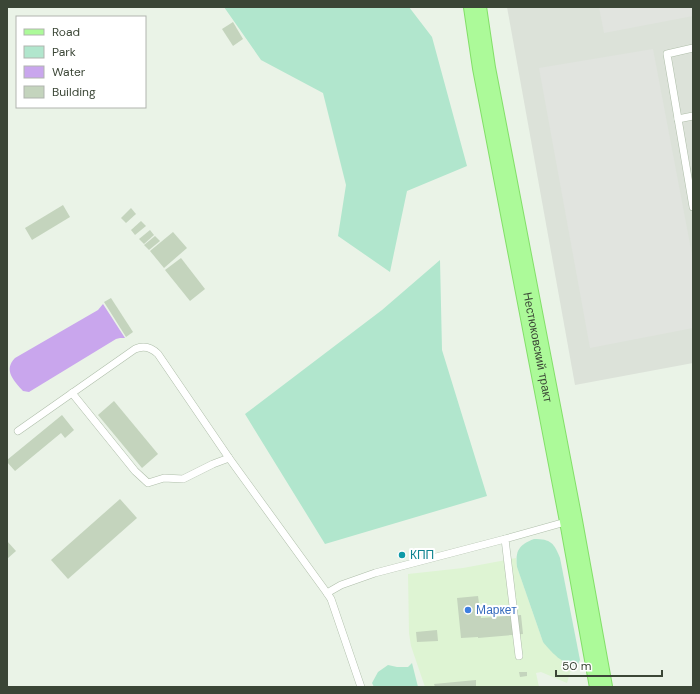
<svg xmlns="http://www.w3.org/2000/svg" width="700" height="694" font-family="'DM Sans',sans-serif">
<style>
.commercial{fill:#def4d3}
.industrial{fill:#dce2d9}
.green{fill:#b1e6cd}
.parking{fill:#e1e4df}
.water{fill:#c9a6ed}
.building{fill:#c4d4bd}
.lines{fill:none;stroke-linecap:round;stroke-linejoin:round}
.lane-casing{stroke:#afbeaa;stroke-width:8}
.primary-casing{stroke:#83df69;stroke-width:24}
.lane{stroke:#fff;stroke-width:7}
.primary{stroke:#acfa99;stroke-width:22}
.culture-dot{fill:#0f9aa8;stroke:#fff;stroke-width:1.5}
.shop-dot{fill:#3f7fe0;stroke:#fff;stroke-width:1.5}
.labels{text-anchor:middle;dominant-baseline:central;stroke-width:4;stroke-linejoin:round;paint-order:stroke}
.street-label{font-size:12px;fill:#3b4636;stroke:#fff}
.culture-label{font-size:12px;fill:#0d838f;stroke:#fff;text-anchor:start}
.shop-label{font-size:12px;fill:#366cbe;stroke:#fff;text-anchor:start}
</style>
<rect width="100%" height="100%" fill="#eaf3e7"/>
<polygon class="commercial" points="516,558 517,567 543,642 565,663 572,666 567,683 541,672 536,673 539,687 425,687 411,646 409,633 408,574 463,568"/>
<polygon class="industrial" points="507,7 693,7 693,363 575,385"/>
<g class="green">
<polygon points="224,7 409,7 432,37 467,166 407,191 390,272 338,236 346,185 323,93 261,60"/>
<polygon points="440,260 442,350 487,496 325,544 245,414 382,310"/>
<path d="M534,539C551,539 554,543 560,558L580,660L577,666C563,665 551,652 543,642L517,567C515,550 519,545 534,539Z"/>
<polygon points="412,663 418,687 374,687 372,683 378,672 388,665 397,667 408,667"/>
</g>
<g class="parking">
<polygon points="599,7 693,7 693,16 604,33"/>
<polygon points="653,49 693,260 693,328 590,348 539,68"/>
</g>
<path class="water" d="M103,304L125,338H120L116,339L29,392L23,391C14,381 3,370 15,358L98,310Z"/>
<g class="building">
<polygon points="233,22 243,39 233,46 222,29"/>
<polygon points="63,205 70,217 32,240 25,228"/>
<polygon points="131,208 136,214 126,223 121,218"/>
<polygon points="141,221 146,226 135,235 131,230"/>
<polygon points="150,230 154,235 144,244 139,239"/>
<polygon points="173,232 187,248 164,268 150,251"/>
<polygon points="155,236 160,241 149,250 144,245"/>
<polygon points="181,258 205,289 190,301 165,270"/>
<polygon points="111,298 133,332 126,337 104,302"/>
<polygon points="114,401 158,454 142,468 98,415"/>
<polygon points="62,415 74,430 65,438 61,433 15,471 7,462 7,460"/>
<polygon points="120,499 137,518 68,579 51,560"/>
<polygon points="7,541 16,551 7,559"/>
<polygon points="405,552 406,557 399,559 398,553"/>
<polygon points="478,596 481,618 521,615 523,634 478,638 478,637 461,638 457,598"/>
<polygon points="437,630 438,641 417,642 416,632"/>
<polygon points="519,672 527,672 527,676 520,677"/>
<polygon points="476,680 476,687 435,687 434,684"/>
</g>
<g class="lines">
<defs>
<g id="lane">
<polyline points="693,48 667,54 693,207"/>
<polyline points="678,119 693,116"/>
<polyline points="72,393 135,471 148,483 164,478 183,479 213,464 229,458"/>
<path d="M18,431L135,349C144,345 151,347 158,354L229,458L327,593L341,585L375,573L505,539"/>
<polyline points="327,593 331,599 361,687"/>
<polyline points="519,656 505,539 569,521"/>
</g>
<g id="primary">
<path id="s1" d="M475,7L484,68L571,521L601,687"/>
</g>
</defs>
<use href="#lane" class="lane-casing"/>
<use href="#primary" class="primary-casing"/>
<use href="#lane" class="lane"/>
<use href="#primary" class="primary"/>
</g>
<circle class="culture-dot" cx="402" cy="555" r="4"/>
<circle class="shop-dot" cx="468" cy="610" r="4"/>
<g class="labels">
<g class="street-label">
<text stroke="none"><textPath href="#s1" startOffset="346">Нестюковский тракт</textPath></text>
</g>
<g class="culture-label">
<text x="410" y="555">КПП</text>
</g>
<g class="shop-label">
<text x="476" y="610">Маркет</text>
</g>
</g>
<rect width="700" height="694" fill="none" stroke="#3b4636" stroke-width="16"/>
<rect x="16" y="16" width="130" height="92" fill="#ffffff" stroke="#b1b5af"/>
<rect x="24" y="29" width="20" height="6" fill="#acfa99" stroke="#b1b5af"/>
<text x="52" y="36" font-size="12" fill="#3b4636">Road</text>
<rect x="24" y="46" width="20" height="12" fill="#b1e6cd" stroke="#b1b5af"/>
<text x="52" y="56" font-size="12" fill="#3b4636">Park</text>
<rect x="24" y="66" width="20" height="12" fill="#c9a6ed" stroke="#b1b5af"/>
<text x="52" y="76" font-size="12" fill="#3b4636">Water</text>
<rect x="24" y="86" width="20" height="12" fill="#c4d4bd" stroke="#b1b5af"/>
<text x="52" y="96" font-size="12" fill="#3b4636">Building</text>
<path d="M556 670v6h106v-6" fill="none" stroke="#3b4636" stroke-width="2"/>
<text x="562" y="670" font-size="12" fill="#3b4636" stroke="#ffffff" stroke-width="3" paint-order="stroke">50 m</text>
</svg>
